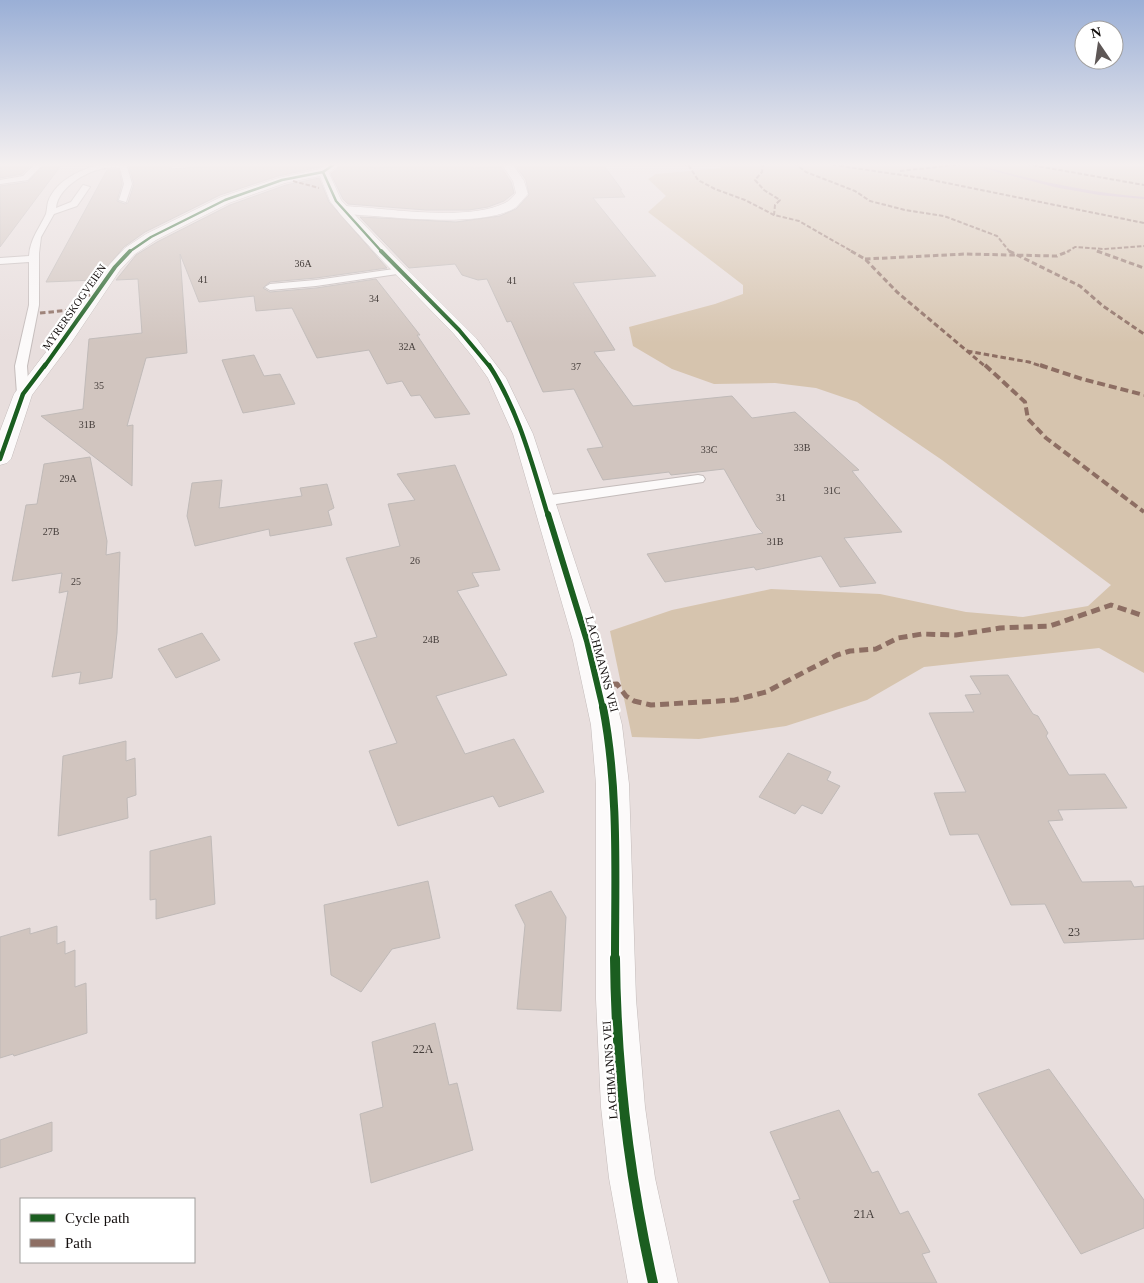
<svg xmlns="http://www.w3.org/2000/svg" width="1144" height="1283" font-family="'Times New Roman',serif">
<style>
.green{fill:#d6c4ae}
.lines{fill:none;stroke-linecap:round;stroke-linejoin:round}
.stream{fill:#c5a7bb;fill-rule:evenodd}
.building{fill:#d1c5bf;stroke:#c0bab8}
.service-casing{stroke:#c4bcbb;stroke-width:2}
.minor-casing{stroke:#c4bcbb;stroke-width:1}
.tertiary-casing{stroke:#c4bcbb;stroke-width:1}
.service{fill:#fcfafa;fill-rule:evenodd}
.minor{fill:#fcfafa;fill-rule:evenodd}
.tertiary{fill:#fcfafa;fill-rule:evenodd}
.quiet-far3{stroke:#8d6e63;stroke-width:2;stroke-dasharray:4.5 2;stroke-linecap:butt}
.quiet-far2{stroke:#8d6e63;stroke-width:3;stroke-dasharray:5.5 3;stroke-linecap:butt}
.quiet-far1{stroke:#8d6e63;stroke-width:4;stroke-dasharray:8 4;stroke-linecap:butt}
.quiet{stroke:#8d6e63;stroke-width:5;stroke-dasharray:9 5;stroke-linecap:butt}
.cycleway-far5-casing{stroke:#fff;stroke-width:4}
.cycleway-far4-casing{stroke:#fff;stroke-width:5.5}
.cycleway-far3-casing{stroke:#fff;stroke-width:7}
.cycleway-far2-casing{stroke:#fff;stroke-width:9}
.cycleway-far1-casing{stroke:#fff;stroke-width:11}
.cycleway-casing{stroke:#fff;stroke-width:13}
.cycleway-far5{stroke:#1b5e20;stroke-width:2.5}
.cycleway-far4{stroke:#1b5e20;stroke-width:4}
.cycleway-far3{stroke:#1b5e20;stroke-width:4.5}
.cycleway-far2{stroke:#1b5e20;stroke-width:6}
.cycleway-far1{stroke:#1b5e20;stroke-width:8}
.cycleway{stroke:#1b5e20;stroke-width:10}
.labels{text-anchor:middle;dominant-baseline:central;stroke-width:4.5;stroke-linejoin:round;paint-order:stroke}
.number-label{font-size:10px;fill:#443d3a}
.far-street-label{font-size:11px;fill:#130e0d;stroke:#fff}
.street-label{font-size:12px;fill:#130e0d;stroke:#fff}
.near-number-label{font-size:12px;fill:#443d3a}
</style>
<rect width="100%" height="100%" fill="#e8dedd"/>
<polygon class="green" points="719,163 1144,163 1144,673 1099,648 924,667 867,700 786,726 699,739 632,737 610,631 672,610 771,589 880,594 966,612 1023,617 1088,606 1111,585 942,460 857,402 816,388 775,383 714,384 672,369 633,346 629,327 715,304 743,294 743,285 648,212 666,196 648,179 656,174 721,168"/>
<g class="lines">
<path class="stream" d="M964,163H971C1028,179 1085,192 1144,197V199L1099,195L1054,187Z"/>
</g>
<g class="building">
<polygon points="124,163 175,163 171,169 261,163 302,163 301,164 307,164 305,167 320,167 278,176 220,195 145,232 124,247 96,280 46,282 107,170 119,170 122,184 117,201 125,204 128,203 134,184 129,166"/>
<polygon points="463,163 464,165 470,164 473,168 501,167 511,182 514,193 504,201 488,207 469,210 426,210 348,204 343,199 331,174 340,166 369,165 369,167 376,168"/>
<polygon points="544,163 602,163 622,190 620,190 625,197 593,198 656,276 573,283 615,350 594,352 633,406 732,396 752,418 795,412 859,470 852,471 902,532 844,538 876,583 840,587 821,556 756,570 754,567 665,582 647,554 763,533 757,527 724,469 671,475 669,472 603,480 587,449 603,447 574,389 543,392 511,321 507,322 487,279 478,280 462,275 455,264 409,268 360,217 456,222 500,216 516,209 529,195 526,180 516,166 545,165"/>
<polygon points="45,164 62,164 0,247 0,186 28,182"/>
<polygon points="31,165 22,174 0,178 0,166"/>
<polygon points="319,178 329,202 387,268 316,278 270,282 263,288 270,292 316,288 376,279 420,335 417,335 470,414 435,418 420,395 411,396 402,381 387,384 369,350 317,358 292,308 256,311 254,296 199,302 180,254 187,353 146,358 127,426 133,425 132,486 41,416 83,409 89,339 142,333 138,279 116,280 136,255 157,242 230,205 286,185"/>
<polygon points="254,355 264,376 280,374 295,404 243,413 222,360"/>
<polygon points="90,457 107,541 106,555 120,552 117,633 112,678 79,684 81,672 52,677 68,591 59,593 62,573 12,581 26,505 37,504 44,464"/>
<polygon points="455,465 500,570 472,573 479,586 457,591 507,675 436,696 465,754 514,739 544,792 499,807 493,796 398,826 369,751 397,743 354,643 377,637 346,558 400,546 388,504 415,500 397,474"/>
<polygon points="222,480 219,508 302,496 300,488 327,484 334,508 328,511 332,525 270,536 269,529 195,546 187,516 192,483"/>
<polygon points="202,633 220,660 176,678 158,649"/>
<polygon points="1008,675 1033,714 1038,716 1048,733 1046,736 1069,775 1105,774 1127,808 1058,810 1063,820 1048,821 1082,882 1131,881 1134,887 1144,886 1144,939 1064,943 1045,904 1011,905 978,834 950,835 934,793 966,792 929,713 974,712 965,695 981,694 970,676"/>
<polygon points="126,741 126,761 135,758 136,795 127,798 128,818 58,836 63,756"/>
<polygon points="788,753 831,772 827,780 840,786 822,814 802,805 795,814 759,797"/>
<polygon points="211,836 215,904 156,919 156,899 150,900 150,851"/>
<polygon points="428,881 440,938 392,949 361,992 331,975 324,905"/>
<polygon points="551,891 566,917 561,1011 517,1009 525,925 515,905"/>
<polygon points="57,926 57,944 65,941 65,954 75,950 75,987 86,983 87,1033 14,1056 13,1054 0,1058 0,937 30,928 30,934"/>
<polygon points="435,1023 449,1085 457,1083 473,1150 371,1183 360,1114 383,1107 372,1042"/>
<polygon points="1049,1069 1144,1200 1144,1228 1081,1254 978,1094"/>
<polygon points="839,1110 872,1173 878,1171 900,1214 908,1211 930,1252 922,1254 937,1283 830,1283 793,1201 800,1199 770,1132"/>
<polygon points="52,1122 52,1151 0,1168 0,1140"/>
</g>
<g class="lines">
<defs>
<g id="service">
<polygon points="36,163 44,163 28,180 0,184 0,180 23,176"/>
<path d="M107,163H119L127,166L132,184L126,202L119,200L124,184L120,168C99,163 58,184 56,208L71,202L83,185L90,187L77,206L54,214L41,237L39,253V305L27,366L29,394L23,398L18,397L17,394L15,366L29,305V262L0,264V258L29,256C30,239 39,229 46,214C47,210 47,206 48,202C56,179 85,167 107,163Z"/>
<polygon points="401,268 406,271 404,273 316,286 270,290 265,287 270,284 316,280"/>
<polygon points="698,475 703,476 705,479 703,482 543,506 538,504 535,501 538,498 543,496"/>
</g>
<path id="minor" d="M501,163H512L524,181L528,194C524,198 519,205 515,208C479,229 386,216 344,214L338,210L344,206C388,208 465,222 505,203C509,201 513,197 516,193L513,181Z"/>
<polygon id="tertiary" points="329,163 341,163 329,173 341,200 390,252 476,338 506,378 533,434 601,641 622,725 629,784 636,999 645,1107 655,1178 678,1283 628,1283 609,1178 601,1107 596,999 596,784 591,725 573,641 513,434 488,378 473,357 454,334 380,258 341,215 330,201 320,176 285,183 229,203 156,240 135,254 120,270 71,343 32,395 11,459 7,463 0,465 0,431 14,394 59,335 110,264 125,248 146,234 221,197 278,178 320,169"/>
</defs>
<use href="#service" class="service-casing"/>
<use href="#minor" class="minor-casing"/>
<use href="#tertiary" class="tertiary-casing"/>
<use href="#service" class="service"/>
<use href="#minor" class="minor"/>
<use href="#tertiary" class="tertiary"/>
<g class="quiet-far3">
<polyline points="682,163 689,166 698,180 715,189 745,200 774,215 799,221 853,252"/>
<polyline points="763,163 762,172 755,180 764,190 780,200 775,205 774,215"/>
<polyline points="794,163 806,172 855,191 870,201 905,210 944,216 997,236 1010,252"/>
<polyline points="820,163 922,178 1144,223"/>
<polyline points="1020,163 1144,185"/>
<polyline points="900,171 974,163"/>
<polyline points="293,181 319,188"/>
<polyline points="1097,251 1100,252"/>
<polyline points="1067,252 1075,247 1104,249 1144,246"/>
</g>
<g class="quiet-far2">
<polyline points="851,251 865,259 897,292 986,367"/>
<polyline points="1009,251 1080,286 1103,306 1144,334"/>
<polyline points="1097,251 1144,268"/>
<polyline points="865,259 966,254 1057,256 1069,251"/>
<polyline points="40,313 71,310 84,296 96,294"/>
<polyline points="967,351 1029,362 1044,367"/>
</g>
<g class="quiet-far1">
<polyline points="985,365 1025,402 1028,419 1046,438 1144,512"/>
<polyline points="1040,365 1082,379 1144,395"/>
</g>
<polyline class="quiet" points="598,685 617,684 626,696 634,701 651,705 735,700 766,692 837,655 850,651 876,649 898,638 922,634 956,635 1000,628 1050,626 1111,605 1144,616"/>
<defs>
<g id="cycleway-far5">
<polyline points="336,163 323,172 336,201 382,252"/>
<polyline points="129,252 151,237 225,200 282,180 323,172"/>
</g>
<g id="cycleway-far4">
<polyline points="381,251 459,330 490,367"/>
<polyline points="44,367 115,267 130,251"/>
</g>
<g id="cycleway-far3">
<path d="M489,365C519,411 532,464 548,516"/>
<polyline points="0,459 23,394 45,365"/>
</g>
<polyline id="cycleway-far2" points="548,514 587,641 603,709"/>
<path id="cycleway-far1" d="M603,707C619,790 615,875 615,959"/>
<path id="cycleway" d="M615,958C616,1068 629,1176 653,1283"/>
</defs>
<use href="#cycleway-far5" class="cycleway-far5-casing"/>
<use href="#cycleway-far4" class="cycleway-far4-casing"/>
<use href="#cycleway-far3" class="cycleway-far3-casing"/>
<use href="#cycleway-far2" class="cycleway-far2-casing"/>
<use href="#cycleway-far1" class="cycleway-far1-casing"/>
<use href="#cycleway" class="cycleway-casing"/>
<use href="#cycleway-far5" class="cycleway-far5"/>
<use href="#cycleway-far4" class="cycleway-far4"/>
<use href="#cycleway-far3" class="cycleway-far3"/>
<use href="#cycleway-far2" class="cycleway-far2"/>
<use href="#cycleway-far1" class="cycleway-far1"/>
<use href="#cycleway" class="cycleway"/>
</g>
<linearGradient id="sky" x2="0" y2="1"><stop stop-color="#9aafd6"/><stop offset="0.48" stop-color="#f5f0f0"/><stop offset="1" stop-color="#f5f0f0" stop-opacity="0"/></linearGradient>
<rect width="1144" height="343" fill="url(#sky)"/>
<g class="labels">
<g class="number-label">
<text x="303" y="263">36A</text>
<text x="203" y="279">41</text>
<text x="512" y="280">41</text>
<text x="374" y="298">34</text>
<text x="407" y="346">32A</text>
<text x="576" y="366">37</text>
<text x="99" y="385">35</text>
<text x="87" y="424">31B</text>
<text x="802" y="447">33B</text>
<text x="709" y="449">33C</text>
<text x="68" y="478">29A</text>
<text x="832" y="490">31C</text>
<text x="781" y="497">31</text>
<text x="51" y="531">27B</text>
<text x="775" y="541">31B</text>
<text x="415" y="560">26</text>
<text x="76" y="581">25</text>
<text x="431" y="639">24B</text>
</g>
<g class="far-street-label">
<text transform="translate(74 307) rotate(-55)">MYRERSKOGVEIEN</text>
</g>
<g class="street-label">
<text transform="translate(602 664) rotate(75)">LACHMANNS VEI</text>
<text transform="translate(610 1070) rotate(-94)">LACHMANNS VEI</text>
</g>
<g class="near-number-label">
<text x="1074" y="932">23</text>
<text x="423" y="1049">22A</text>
<text x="864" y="1214">21A</text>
</g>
</g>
<rect x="20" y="1198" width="175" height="65" fill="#ffffff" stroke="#a19f9e"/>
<rect x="30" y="1214" width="25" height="8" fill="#1b5e20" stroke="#a19f9e"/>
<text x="65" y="1223" font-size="15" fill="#130e0d">Cycle path</text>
<rect x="30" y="1239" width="25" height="8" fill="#8d6e63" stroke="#a19f9e"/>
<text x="65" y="1248" font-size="15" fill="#130e0d">Path</text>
<g transform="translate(1099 45) rotate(347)"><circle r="24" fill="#ffffff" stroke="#a19f9e"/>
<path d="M0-4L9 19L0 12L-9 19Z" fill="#5e5756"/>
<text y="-8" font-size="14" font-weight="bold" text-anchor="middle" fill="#130e0d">N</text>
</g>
</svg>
